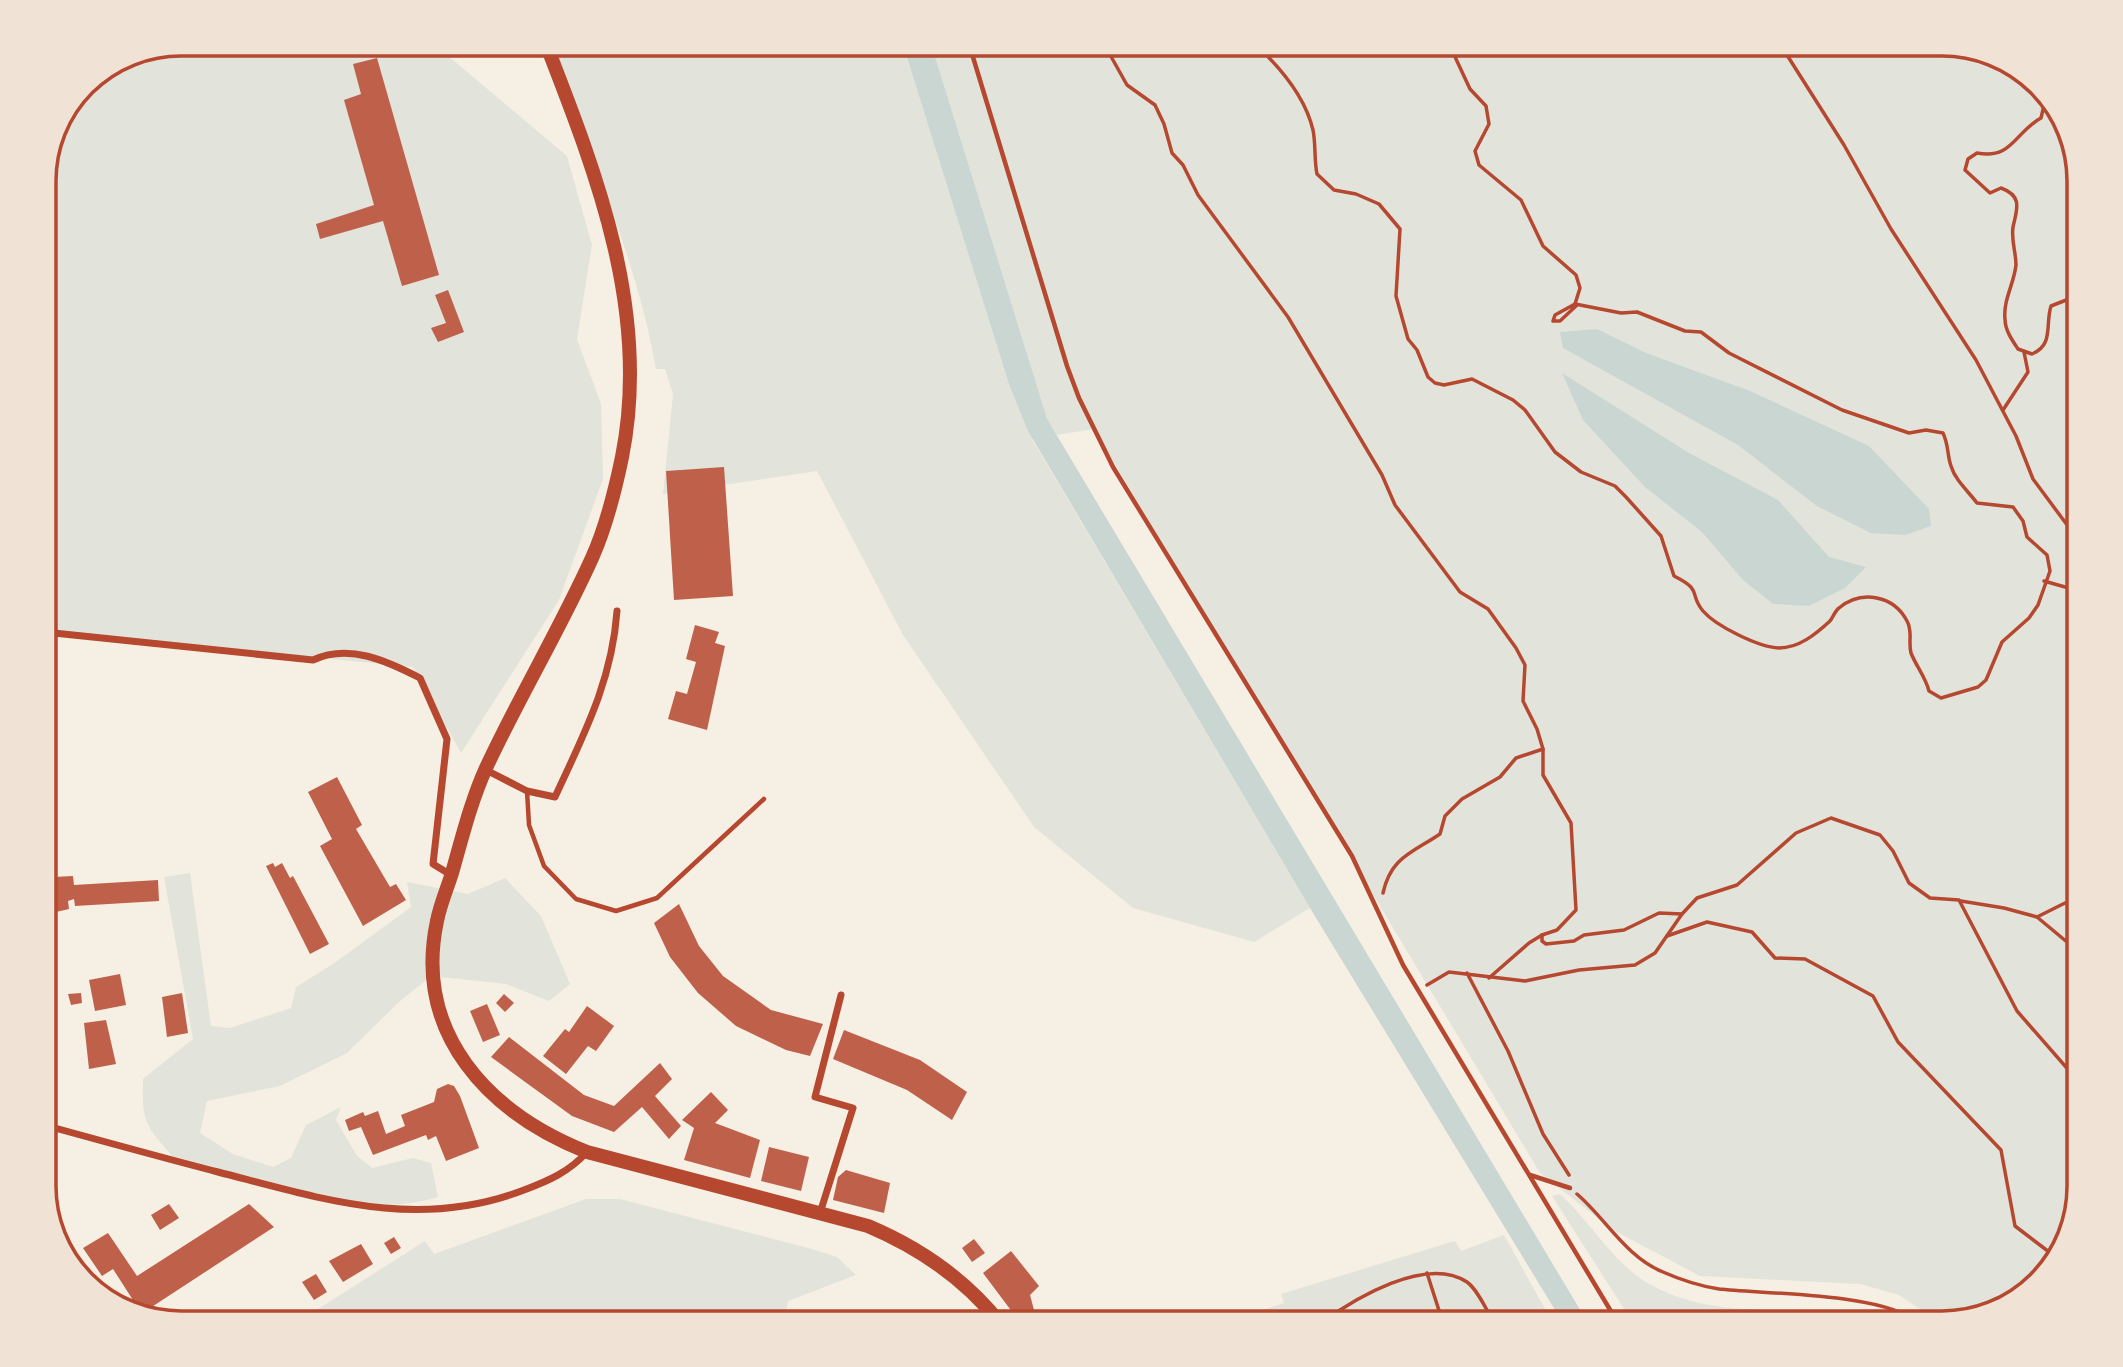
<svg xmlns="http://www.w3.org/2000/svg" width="2123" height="1367" font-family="'IBM Plex Sans',sans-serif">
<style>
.green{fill:#e2e4dc}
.water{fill:#c9d6d2}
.building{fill:#bf614a}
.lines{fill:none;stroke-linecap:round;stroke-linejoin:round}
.path{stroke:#b5482f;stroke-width:3.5}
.service{stroke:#b5482f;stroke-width:4.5}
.minor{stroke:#b5482f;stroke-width:7}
.secondary{stroke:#b5482f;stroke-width:14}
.rim{fill:none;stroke:#b5482f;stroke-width:3.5}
</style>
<rect width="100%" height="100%" fill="#f6efe4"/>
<g class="green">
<polygon points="182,44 449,44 446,54 567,156 592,245 577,339 601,404 603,479 559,600 461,753 413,667 44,631 44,173 54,128 84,84 129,54"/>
<path d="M547,44H1941L2018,67L2061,113L2079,181V1186L2056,1262L2010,1305L1940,1323L1899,1295L1860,1284L1700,1276L1613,1230L1540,1173L1094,429L1032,439L1310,908L1254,942L1133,908L1034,827L903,635L817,471L663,494L673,394L665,369H656C636,256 588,150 547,44Z"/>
<path d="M190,873L211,1026L230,1028L291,1008L296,987L333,964L411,907L407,882L468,894L505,878L541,916L570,984L549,1001L506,984L431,976L399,1002L347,1053L280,1086L207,1101L200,1133L233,1154L273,1167L291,1158L306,1125L341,1107L336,1120L357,1156L372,1168L413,1158L431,1163L438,1197C351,1223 256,1180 172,1156C144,1124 142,1121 143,1079L193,1039L164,877Z"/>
<path d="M1560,1194C1592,1223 1613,1264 1651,1285C1729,1327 1807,1297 1883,1323H1633L1552,1196Z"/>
<polygon points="586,1199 620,1199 812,1249 837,1257 856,1275 788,1301 784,1323 296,1323 425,1241 434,1254"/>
<polygon points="1504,1235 1553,1323 1225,1323 1284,1303 1281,1294 1448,1243 1455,1241 1461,1251"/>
</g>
<g class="water">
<polygon points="903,44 931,44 1047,419 1588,1323 1563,1323 1310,908 1028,431 1009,384"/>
<polygon points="1597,329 1646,353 1750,391 1869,446 1929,509 1931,526 1905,535 1871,533 1817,506 1738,445 1563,348 1560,332"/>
<polygon points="1562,373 1689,453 1778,500 1829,557 1866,567 1845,588 1809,606 1773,604 1743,580 1702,532 1645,487 1583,420"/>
</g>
<g class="building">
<polygon points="377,58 439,275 402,286 383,221 320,239 316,224 374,205 344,100 361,94 353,64"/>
<polygon points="448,290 464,332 438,342 431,328 446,323 435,295"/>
<polygon points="724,467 733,596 674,600 666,471"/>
<polygon points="695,625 719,632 715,643 725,646 707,730 668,719 676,691 687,694 696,662 686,659"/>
<polygon points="337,777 362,825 356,829 390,887 396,884 406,900 363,926 320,846 332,839 308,792"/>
<polygon points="273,863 275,867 282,863 290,878 293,876 329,944 310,954 266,866"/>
<polygon points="73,876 74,885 158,880 159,901 75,906 74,899 68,901 69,909 56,912 53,877"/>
<polygon points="679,904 699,946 723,976 771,1010 823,1024 810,1056 786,1050 736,1026 698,993 670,957 654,923"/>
<polygon points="120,974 126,1005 95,1011 89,980"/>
<polygon points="81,993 82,1003 71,1005 68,994"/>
<polygon points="182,993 188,1033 167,1037 162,997"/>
<polygon points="504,994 514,1003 505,1012 496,1003"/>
<polygon points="487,1004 500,1035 483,1042 470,1011"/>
<polygon points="587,1006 614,1026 596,1051 588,1046 566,1074 543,1056 565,1029 569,1032"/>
<polygon points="106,1020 116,1064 89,1069 84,1023"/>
<polygon points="844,1030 920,1060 967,1092 952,1120 907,1090 833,1059"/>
<polygon points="509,1037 584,1095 614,1106 660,1063 672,1079 655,1096 681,1126 669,1139 642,1107 614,1132 572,1116 491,1057"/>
<polygon points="448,1084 454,1086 460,1096 479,1148 446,1161 436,1136 428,1140 426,1135 373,1155 361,1127 349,1131 345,1120 363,1112 365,1116 378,1111 386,1134 405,1126 401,1115 434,1102 437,1089"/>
<polygon points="711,1092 728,1110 715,1123 760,1140 750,1178 684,1160 694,1128 682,1120"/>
<polygon points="769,1147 809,1157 801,1191 761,1181"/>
<polygon points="846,1170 890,1183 884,1213 833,1200 838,1177"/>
<polygon points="169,1204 179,1218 160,1230 151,1215"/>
<polygon points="249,1204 274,1227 144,1312 140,1311 113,1269 102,1276 83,1248 108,1233 137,1276"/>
<polygon points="394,1237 401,1248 391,1254 384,1243"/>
<polygon points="974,1239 985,1253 972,1262 962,1248"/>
<polygon points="361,1244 373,1264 343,1282 329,1261"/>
<polygon points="1011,1251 1039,1286 1030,1295 1034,1310 1019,1321 983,1273"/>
<polygon points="316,1274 327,1292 314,1300 302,1282"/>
</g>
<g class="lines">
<g class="path">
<polyline points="1104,44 1127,85 1155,105 1164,124 1172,153 1183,165 1198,195 1288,317 1382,475 1395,505 1460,592 1488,609 1516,648 1525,665 1523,701 1537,729 1543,749 1543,775 1571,823 1576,910 1557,930 1542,935 1542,941 1546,944 1574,941 1584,935 1624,930 1659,913 1682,914 1697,898 1737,885 1796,833 1831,818 1880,835 1893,851 1909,883 1930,898 1959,900 2017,1011 2079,1082"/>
<path d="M1255,44C1280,67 1305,96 1313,130C1316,145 1314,160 1317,174L1334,190L1356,194L1379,204L1400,229L1396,296L1408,339L1417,350L1428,377L1435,383L1444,385L1472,379L1513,400L1525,410L1555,452L1581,472L1615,486L1626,497L1661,536L1674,576C1704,591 1688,593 1703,611C1716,626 1758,647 1779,648C1799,648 1816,634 1830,621C1833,617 1835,611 1839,608C1862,589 1894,596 1907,621C1913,632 1908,641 1911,653C1916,666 1925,676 1929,691L1941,698L1978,687L1986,680L2002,642L2029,618L2038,605L2050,571L2047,555L2027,537L2023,521L2013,507L1977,503C1968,491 1955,480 1951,466C1947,455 1949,446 1943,433L1926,430L1909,433L1842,410L1729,353L1701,332L1685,331L1637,312L1621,313L1575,304"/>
<polyline points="1449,44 1470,89 1486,106 1489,124 1475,151 1479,165 1521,200 1543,246 1576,275 1580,288 1575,304 1555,315 1553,321 1560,321 1577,305"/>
<polyline points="1780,44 1844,145 1891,229 1976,360 2016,436 2033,479 2079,541"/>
<path d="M2046,97L2041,118C2015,132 2012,160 1977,153L1968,159L1965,170L1990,193L2001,188C2023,196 2017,209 2013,227C2011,241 2016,252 2016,265C2014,284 2003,300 2005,319C2005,330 2012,340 2018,349L2032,354C2054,345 2045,325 2051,306L2079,295"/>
<polyline points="2003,410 2028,372 2024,352"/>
<polyline points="2044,581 2079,591"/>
<path d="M1383,893C1391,857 1412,853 1440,834L1445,816L1462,799L1500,777L1516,758L1543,749"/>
<polyline points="1961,901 2004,908 2037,917 2079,952"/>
<polyline points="2037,917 2079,896"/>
<polyline points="1667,936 1707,922 1752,932 1775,958 1805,959 1873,996 1898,1042 2001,1150 2015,1226 2057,1258"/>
<polyline points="1467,973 1508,1051 1543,1134 1569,1175"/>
<polyline points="1489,978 1529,943 1542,935"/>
<polyline points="1427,985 1449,972 1525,981 1579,970 1635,965 1655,953 1682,914"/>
<path d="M1577,1194C1606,1219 1626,1257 1663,1272C1681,1280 1700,1286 1719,1289C1764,1294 1888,1293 1917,1323"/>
<polyline points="1427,1273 1443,1323"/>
<path d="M1321,1323C1354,1299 1426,1255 1467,1282C1478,1290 1487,1311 1494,1323"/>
</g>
<g class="service">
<polyline points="969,44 1067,366 1079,398 1113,467 1352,856 1403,965 1618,1323"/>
<polyline points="527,791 529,825 544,866 576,899 616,911 657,898 764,799"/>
<polyline points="1530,1175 1570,1188"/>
</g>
<g class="minor">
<path d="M44,632L313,660C349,643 387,661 420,678L447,739L433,864L451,875"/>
<path d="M486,770L527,791L555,797C584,734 612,681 617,611"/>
<path d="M44,1125C102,1141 160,1157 218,1172C323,1199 418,1231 524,1190C548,1181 569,1172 587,1152"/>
<polyline points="820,1213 853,1108 815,1097 841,995"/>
</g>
<path class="secondary" d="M546,44C597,175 651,313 622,457C615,491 606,527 592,558C560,629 519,697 486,768C471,801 462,838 452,873C447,889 440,905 437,921C413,1034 489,1113 587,1152L868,1226C920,1248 965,1279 1000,1323"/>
</g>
<path d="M0 0H2123V1367H0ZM181 56H1942A125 125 0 0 1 2067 181V1186A125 125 0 0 1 1942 1311H181A125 125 0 0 1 56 1186V181A125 125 0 0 1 181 56Z" fill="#f1e2d6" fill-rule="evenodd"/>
<path class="rim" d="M181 56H1942A125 125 0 0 1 2067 181V1186A125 125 0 0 1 1942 1311H181A125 125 0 0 1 56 1186V181A125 125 0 0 1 181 56Z"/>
</svg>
